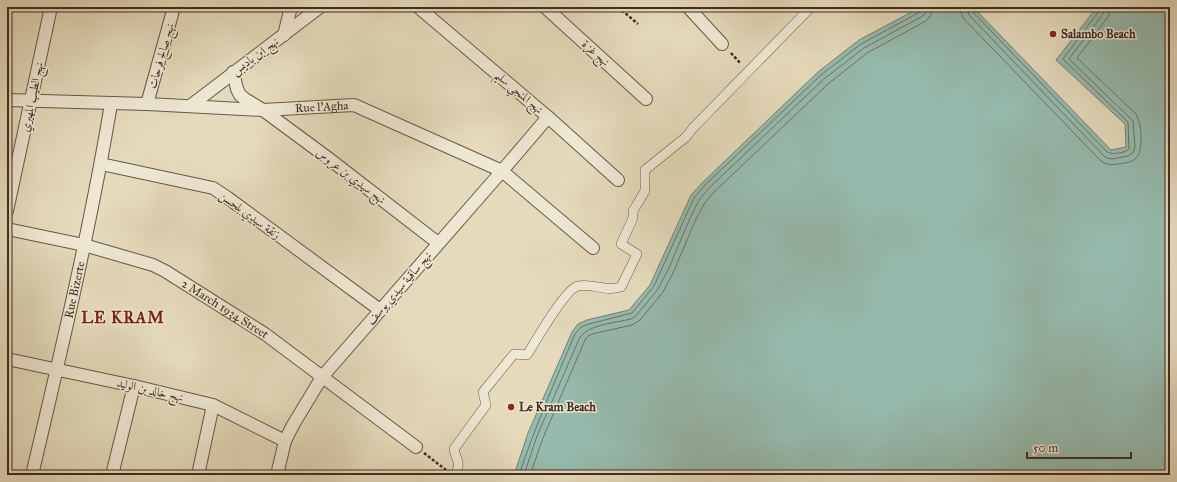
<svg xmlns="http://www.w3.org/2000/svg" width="1177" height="482" font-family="'IM FELL Great Primer',Amiri,serif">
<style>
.water{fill:#96bbae;stroke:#748175}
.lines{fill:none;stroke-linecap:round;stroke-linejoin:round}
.shore{stroke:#6b7367;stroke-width:1}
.pedestrian-casing{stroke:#695747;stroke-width:10}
.minor-casing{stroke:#695747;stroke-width:14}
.path{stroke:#402b20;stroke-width:2.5;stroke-dasharray:3 2;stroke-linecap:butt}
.pedestrian{stroke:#eee8d3;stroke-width:9}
.minor{stroke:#eee8d3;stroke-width:12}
.poi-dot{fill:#8f2418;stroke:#eee8d3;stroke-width:1.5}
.labels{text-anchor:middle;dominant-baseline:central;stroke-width:3;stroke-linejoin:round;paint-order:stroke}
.poi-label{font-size:12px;font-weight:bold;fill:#402b20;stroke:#eee8d3;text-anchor:start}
.street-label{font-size:12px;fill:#402b20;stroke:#eee8d3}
.district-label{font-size:16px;font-weight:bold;letter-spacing:1px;fill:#7a1f14;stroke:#eee8d3}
</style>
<rect width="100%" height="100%" fill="#e5dbbc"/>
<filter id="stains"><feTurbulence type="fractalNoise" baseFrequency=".005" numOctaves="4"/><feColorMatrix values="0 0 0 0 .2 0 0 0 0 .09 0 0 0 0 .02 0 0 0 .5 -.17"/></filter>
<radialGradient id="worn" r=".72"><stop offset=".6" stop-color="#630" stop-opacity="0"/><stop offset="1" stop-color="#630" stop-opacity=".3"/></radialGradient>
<polygon class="water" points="921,7 973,7 1111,150 1126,147 1125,124 1056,60 1097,7 1170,7 1170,475 514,475 528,433 572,332 578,324 587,320 629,310 650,285 691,195 703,182 818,72 859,40"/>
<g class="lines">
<g class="shore">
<path d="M960,7L961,13L964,19L1100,160C1106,165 1111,165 1118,164C1124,163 1131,163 1136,158C1144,151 1142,121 1135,113L1077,58L1108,17L1111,7"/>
<polyline points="966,7 969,15 1104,156 1107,158 1112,159 1128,156 1133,153 1135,147 1133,121 1069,59 1103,14 1105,7"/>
<path d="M971,7L972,11L1107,152C1113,155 1125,153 1129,149L1128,122L1063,59L1099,11L1100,7"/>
<path d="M519,475C535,427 555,381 575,334L581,327L589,324L632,313L654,286L694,198L705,185L821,75L861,44L920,12L922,7"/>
<path d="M524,475L537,436L580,337C590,324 615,323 631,319L635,317L658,289L668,270L691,216L699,200L709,188L824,79L864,48L923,16L926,12L927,7"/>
<polyline points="530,475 543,438 585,340 588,336 592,334 632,325 640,320 663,292 673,273 696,219 704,204 713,193 828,84 867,53 926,21 931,15 933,7"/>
</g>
<defs>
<path id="pedestrian" d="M455,475C462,462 456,460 454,449L486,405L483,392L514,354L527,355C535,342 566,288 578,286C594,283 604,292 621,287L637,254L621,244L633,218V211L645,191V170L686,137L693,128L811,7"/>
<g id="minor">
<polyline points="418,7 548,117 618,180"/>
<polyline points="545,7 646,99"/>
<polyline points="688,7 722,44"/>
<polyline points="284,35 291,7"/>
<polyline points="233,72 237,89 240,95 245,99 263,110 328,158 438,243"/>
<path id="s1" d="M7,100L147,104L263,110L354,105L502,171L593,248"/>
<polyline points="147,104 174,7"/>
<polyline points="190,106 320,7"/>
<polyline points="101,164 213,188 228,198 380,310"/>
<polyline points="7,211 51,7"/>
<path id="s2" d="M7,229L84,245L153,265L165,271L265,334L416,447"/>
<polyline points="7,359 134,386 213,405 285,441"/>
<path id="s3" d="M32,475C61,352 90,229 111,104"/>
<polyline points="112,475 134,386"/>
<polyline points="198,475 213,405"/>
<polyline points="277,475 285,441 293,425 322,377 502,171 548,117"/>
</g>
</defs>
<use href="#pedestrian" class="pedestrian-casing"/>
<use href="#minor" class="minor-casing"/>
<g class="path">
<polyline points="618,7 638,24"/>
<polyline points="731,53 741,64"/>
<polyline points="424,453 446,470"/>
</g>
<use href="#pedestrian" class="pedestrian"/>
<use href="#minor" class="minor"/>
</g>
<g class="poi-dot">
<circle cx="1053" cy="34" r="4"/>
<circle cx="511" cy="407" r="4"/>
</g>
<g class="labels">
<g class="poi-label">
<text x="1061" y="34">Salambo Beach</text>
<text x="519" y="407">Le Kram Beach</text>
</g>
<g class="street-label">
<text transform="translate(596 53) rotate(42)">نهج غزة</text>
<text transform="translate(161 56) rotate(-74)">نهج صالح فرحات</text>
<text transform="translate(255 56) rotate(-36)">نهج ابن باديس</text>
<text transform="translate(519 92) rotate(40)">نهج المنجي سليم</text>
<text transform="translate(32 97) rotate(-78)">نهج الطيب المهيري</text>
<text stroke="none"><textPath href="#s1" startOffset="315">Rue l'Agha</textPath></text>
<text transform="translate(351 176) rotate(37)">نهج سيدي بن عروس</text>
<text transform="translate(250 215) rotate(36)">زنقة سيدي بلحسن</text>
<text transform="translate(399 288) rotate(-49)">نهج ساقية سيدي يوسف</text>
<text stroke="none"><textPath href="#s3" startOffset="190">Rue Bizerte</textPath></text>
<text stroke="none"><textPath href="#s2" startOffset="235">2 March 1934 Street</textPath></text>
<text transform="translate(150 390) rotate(13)">نهج خالد بن الوليد</text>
</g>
<g class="district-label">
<text x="123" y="317">LE KRAM</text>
</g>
</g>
<rect width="1177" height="482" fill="none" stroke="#e5dbbc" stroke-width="24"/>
<rect x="8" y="8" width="1161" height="466" fill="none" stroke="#402b20" stroke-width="2"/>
<rect x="12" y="12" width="1153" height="458" fill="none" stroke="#402b20"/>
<path d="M1027 452v6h104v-6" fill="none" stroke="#402b20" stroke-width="2"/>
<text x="1033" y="452" font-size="12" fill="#402b20" stroke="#eee8d3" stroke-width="3" paint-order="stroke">50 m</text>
<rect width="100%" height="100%" filter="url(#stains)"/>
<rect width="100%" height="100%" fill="url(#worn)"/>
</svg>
